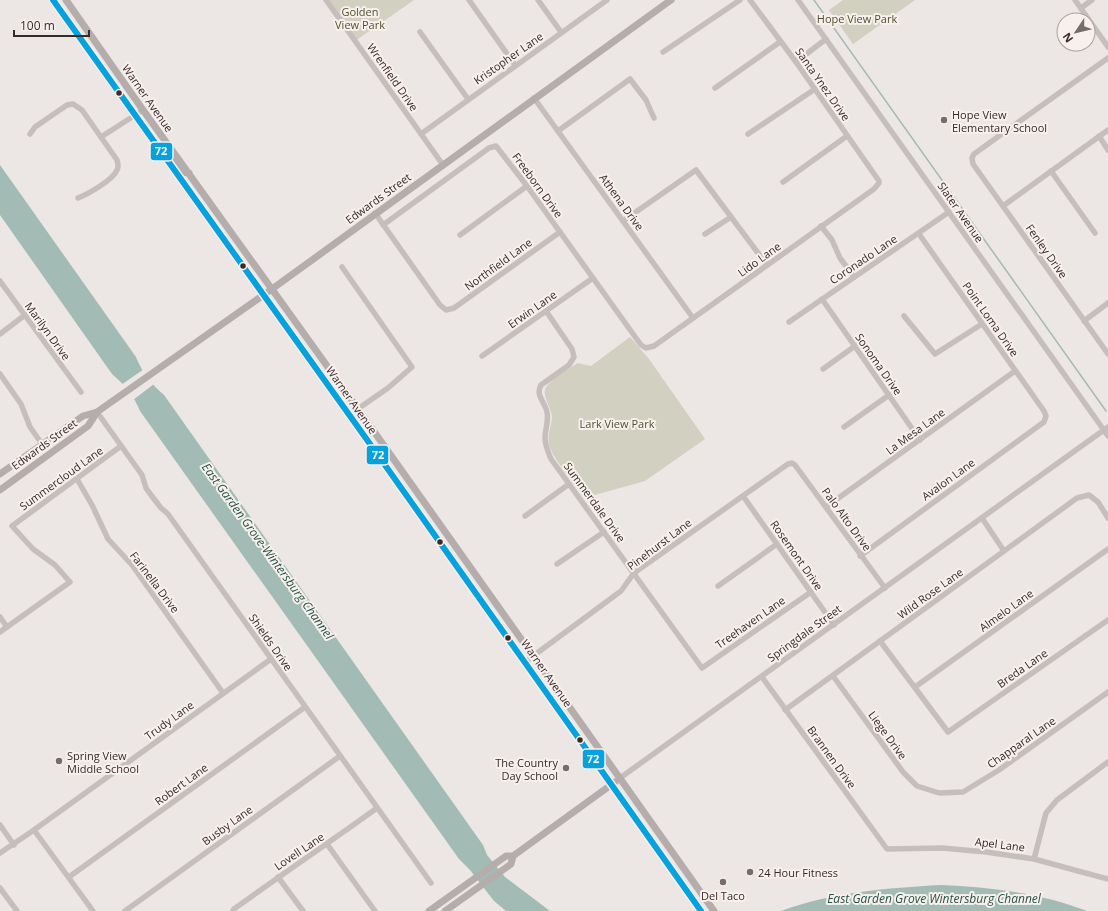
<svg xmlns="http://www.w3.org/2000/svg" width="1108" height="911" font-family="'Open Sans',sans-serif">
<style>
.green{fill:#d2d0c0}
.water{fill:#a2bcb5}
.pier{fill:#ece6e4}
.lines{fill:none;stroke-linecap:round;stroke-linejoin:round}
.stream{stroke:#a2bcb5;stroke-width:1.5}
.minor{stroke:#c6bebc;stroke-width:5.5}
.major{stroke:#b5adab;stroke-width:7}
.bus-1-casing{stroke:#f8f0ec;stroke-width:9}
.bus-1{stroke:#06a2de;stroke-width:6}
.bus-dot{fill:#372b2b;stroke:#f8f0ec;stroke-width:1.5}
.poi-dot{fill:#766c6c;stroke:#f8f0ec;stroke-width:1.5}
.labels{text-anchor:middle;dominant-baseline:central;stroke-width:4;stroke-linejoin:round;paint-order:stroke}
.park-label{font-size:11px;fill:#4f5232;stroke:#f8f0ec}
.street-label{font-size:11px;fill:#372b2b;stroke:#f8f0ec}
.poi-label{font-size:11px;fill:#372b2b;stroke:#f8f0ec;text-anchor:start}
.water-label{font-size:12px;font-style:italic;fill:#25544a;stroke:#f8f0ec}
.line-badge{stroke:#f8f0ec;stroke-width:1.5}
.badge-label{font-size:11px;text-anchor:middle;font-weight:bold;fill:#fff}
</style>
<rect width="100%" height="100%" fill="#ece6e4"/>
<g class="green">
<polygon points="326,0 414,0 355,41"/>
<polygon points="843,0 915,0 853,44 829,10"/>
<path d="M630,337L649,359L705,439L645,481L584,498C576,486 551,456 549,444C547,434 552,425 552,416C551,408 543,396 545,390C547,381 570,368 578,363L591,366Z"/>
</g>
<g class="water">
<path d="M0,165L136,357C142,372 151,384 164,395L483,845L487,855L505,877L550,911H506L494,901L470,870L459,859L140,411C134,396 125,385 112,374L0,215Z"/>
<path d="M941,885C990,887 1041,893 1087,911H781C833,892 887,888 941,885Z"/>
</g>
<polygon class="pier" points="144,369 154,384 133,400 121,385"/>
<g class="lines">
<polyline class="stream" points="814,0 1106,411"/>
<g class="minor">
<polyline points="326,0 443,165"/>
<polyline points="469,0 515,65"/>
<polyline points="538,0 561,32"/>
<polyline points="798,0 1108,436"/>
<polyline points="1075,0 1108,47"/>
<polyline points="1081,8 1092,0"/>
<polyline points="420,32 468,99"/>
<polyline points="663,52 740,0"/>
<polyline points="1108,58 974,154 972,158 973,164 1108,354"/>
<polyline points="796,62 826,39"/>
<polyline points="715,88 780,42"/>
<polyline points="534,98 693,318"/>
<polyline points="558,131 630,79 646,100 654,118"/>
<path d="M30,134L35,127L67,105L73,104L82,110L117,160C118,164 119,167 117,170C113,180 88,194 78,198"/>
<polyline points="421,134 607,0"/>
<polyline points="748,134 815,89"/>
<polyline points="1099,136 1108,150"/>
<polyline points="101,137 143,110"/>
<polyline points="1051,171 1095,233"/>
<polyline points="783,182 847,136"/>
<polyline points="1003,206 1108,130"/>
<polyline points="375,213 440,305 446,310 454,308 560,232"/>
<polyline points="623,221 696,170 767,265"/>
<polyline points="383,225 489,148 496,146 527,186 641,345 646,348 654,346 874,189 879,183 879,181 796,62 750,0"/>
<polyline points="821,226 832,240 840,258 854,277"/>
<polyline points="705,234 731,217"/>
<polyline points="460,235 527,186"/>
<polyline points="342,267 412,367 388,388 349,415"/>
<polyline points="0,281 81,392"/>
<polyline points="822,299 920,440"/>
<path d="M546,311L572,349L574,357L569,365L541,385C535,395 545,402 547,412C549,421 545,429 545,438C545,445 548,452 551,459L702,668L811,592"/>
<polyline points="904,316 935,354 982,324"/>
<polyline points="1084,321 1108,303"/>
<polyline points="789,322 949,212"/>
<polyline points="0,334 25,315"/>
<polyline points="482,356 593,278"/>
<polyline points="823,369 855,346"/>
<polyline points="0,374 21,404 30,427 42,444"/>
<polyline points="97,412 142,475 146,488 151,495 161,508 168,514 431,883"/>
<polyline points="844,427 889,395"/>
<polyline points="77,479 92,505 108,539 132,565 223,693"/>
<polyline points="743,496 834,625"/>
<polyline points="826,507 1015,371"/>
<polyline points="525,516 569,484"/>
<polyline points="982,518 1004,551"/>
<polyline points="860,556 1044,422 1046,416 1044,411 919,234"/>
<polyline points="557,564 604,532"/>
<polyline points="718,586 777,544"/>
<polyline points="0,617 7,627"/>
<polyline points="0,632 70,582 55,565 33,549 12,526 121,446"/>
<polyline points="880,641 948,732 1108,620"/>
<polyline points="525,662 621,591 634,573 788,464 792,463 795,465 885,588"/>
<polyline points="833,676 903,772 917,786 939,793 963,792 999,770 1108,692"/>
<polyline points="762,677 887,849 942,848 986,852 1034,859 1108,879"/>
<polyline points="915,687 1108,549"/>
<polyline points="785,710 1077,498 1089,495 1098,502 1108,518"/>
<polyline points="620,778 1108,427"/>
<polyline points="0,825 14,845"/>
<polyline points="34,830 93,911"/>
<polyline points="327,844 375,911"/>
<polyline points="0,853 34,830 271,659"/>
<polyline points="1034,859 1046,813 1057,800 1108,762"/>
<polyline points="69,877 305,707"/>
<polyline points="278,877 303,911"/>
<polyline points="0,888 17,911"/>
<polyline points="125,911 340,756"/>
<path d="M233,911L234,909C281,875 330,842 377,808"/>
</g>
<g class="major">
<path d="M53,0C145,132 240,262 334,393C457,565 578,739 701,911"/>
<polyline points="66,0 143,110 358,409 714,911"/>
<polyline points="158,149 167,152 181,172 189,173"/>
<polyline points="0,474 83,416 97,412"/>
<polyline points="0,490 88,426 97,412 272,289 671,0"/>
<polyline points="429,911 506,856 513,856 615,782"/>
<polyline points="445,911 511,864 513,856"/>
</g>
<defs>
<polyline id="bus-1" points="53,0 380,458 701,911"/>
</defs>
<use href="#bus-1" class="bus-1-casing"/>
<use href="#bus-1" class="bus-1"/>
</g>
<g class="bus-dot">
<circle cx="119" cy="93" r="3.5"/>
<circle cx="243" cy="266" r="3.5"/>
<circle cx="440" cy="542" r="3.5"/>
<circle cx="508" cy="638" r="3.5"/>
<circle cx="580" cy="740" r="3.5"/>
</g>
<g class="poi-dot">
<circle cx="944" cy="120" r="4"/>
<circle cx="59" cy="761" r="4"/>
<circle cx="566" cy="768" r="4"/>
<circle cx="750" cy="872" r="4"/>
<circle cx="723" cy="882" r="4"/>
</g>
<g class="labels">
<g class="park-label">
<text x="360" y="11">Golden<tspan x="360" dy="13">View Park</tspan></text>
<text x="857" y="18">Hope View Park</text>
<text x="617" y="423">Lark View Park</text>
</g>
<g class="street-label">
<text transform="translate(508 58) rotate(-35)">Kristopher Lane</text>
<text transform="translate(393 77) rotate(55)">Wrenfield Drive</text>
<text transform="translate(823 84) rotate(55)">Santa Ynez Drive</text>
<text transform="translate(148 98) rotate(55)">Warner Avenue</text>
<text transform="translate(538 185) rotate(54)">Freeborn Drive</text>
<text transform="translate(378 198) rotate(-36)">Edwards Street</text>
<text transform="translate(622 202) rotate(54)">Athena Drive</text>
<text transform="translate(961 212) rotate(55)">Slater Avenue</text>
<text transform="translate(1047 251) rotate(55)">Fenley Drive</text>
<text transform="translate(759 259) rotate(-36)">Lido Lane</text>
<text transform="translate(863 259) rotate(-34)">Coronado Lane</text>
<text transform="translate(498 264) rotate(-36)">Northfield Lane</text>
<text transform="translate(532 309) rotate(-35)">Erwin Lane</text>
<text transform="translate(991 319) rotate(55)">Point Loma Drive</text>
<text transform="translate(48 331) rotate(54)">Marilyn Drive</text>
<text transform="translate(879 364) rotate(55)">Sonoma Drive</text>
<text transform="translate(352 400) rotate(55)">Warner Avenue</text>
<text transform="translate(915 431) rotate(-36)">La Mesa Lane</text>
<text transform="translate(44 444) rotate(-36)">Edwards Street</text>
<text transform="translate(61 478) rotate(-36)">Summercloud Lane</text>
<text transform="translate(948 479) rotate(-36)">Avalon Lane</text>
<text transform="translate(595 502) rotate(54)">Summerdale Drive</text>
<text transform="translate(847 519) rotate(54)">Palo Alto Drive</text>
<text transform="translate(659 544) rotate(-37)">Pinehurst Lane</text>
<text transform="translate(797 555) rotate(55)">Rosemont Drive</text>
<text transform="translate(155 582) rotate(53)">Farinella Drive</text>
<text transform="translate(930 593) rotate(-36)">Wild Rose Lane</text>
<text transform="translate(1006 610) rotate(-36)">Almelo Lane</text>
<text transform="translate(750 622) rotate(-35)">Treehaven Lane</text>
<text transform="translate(804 633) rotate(-36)">Springdale Street</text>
<text transform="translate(271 642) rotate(55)">Shields Drive</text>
<text transform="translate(1022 668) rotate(-35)">Breda Lane</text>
<text transform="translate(547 673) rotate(55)">Warner Avenue</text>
<text transform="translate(169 720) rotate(-36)">Trudy Lane</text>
<text transform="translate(888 735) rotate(54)">Liege Drive</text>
<text transform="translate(1021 742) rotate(-35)">Chapparal Lane</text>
<text transform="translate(832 757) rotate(54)">Brannen Drive</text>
<text transform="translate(181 784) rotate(-36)">Robert Lane</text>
<text transform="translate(227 825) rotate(-36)">Busby Lane</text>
<text transform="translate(1000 844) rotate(7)">Apel Lane</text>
<text transform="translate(299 851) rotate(-34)">Lovell Lane</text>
</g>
<g class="poi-label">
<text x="952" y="114">Hope View<tspan x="952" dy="13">Elementary School</tspan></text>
<text x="67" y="755">Spring View<tspan x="67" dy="13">Middle School</tspan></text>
<text x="558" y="762" text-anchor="end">The Country<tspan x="558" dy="13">Day School</tspan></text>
<text x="758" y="872">24 Hour Fitness</text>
<text x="723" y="895" text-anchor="middle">Del Taco</text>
</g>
<g class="water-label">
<text transform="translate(268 551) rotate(54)">East Garden Grove-Wintersburg Channel</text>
<text x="934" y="898">East Garden Grove Wintersburg Channel</text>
</g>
</g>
<g class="line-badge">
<rect x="150" y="142" width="23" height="19" rx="4" fill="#06a2de"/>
<rect x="366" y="445" width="23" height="20" rx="4" fill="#06a2de"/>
<rect x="582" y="749" width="23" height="20" rx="4" fill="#06a2de"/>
</g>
<g class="badge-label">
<text x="161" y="155">72</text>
<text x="378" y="459">72</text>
<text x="593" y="763">72</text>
</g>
<g transform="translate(1076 32) rotate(235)"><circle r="19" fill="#f8f0ec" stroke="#aba19f"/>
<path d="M0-3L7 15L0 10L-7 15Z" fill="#766c6c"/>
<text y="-6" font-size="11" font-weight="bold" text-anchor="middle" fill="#372b2b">N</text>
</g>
<path d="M14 30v6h75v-6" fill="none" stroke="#372b2b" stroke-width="2"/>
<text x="20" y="30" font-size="12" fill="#372b2b" stroke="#f8f0ec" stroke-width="3" paint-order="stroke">100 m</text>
</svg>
